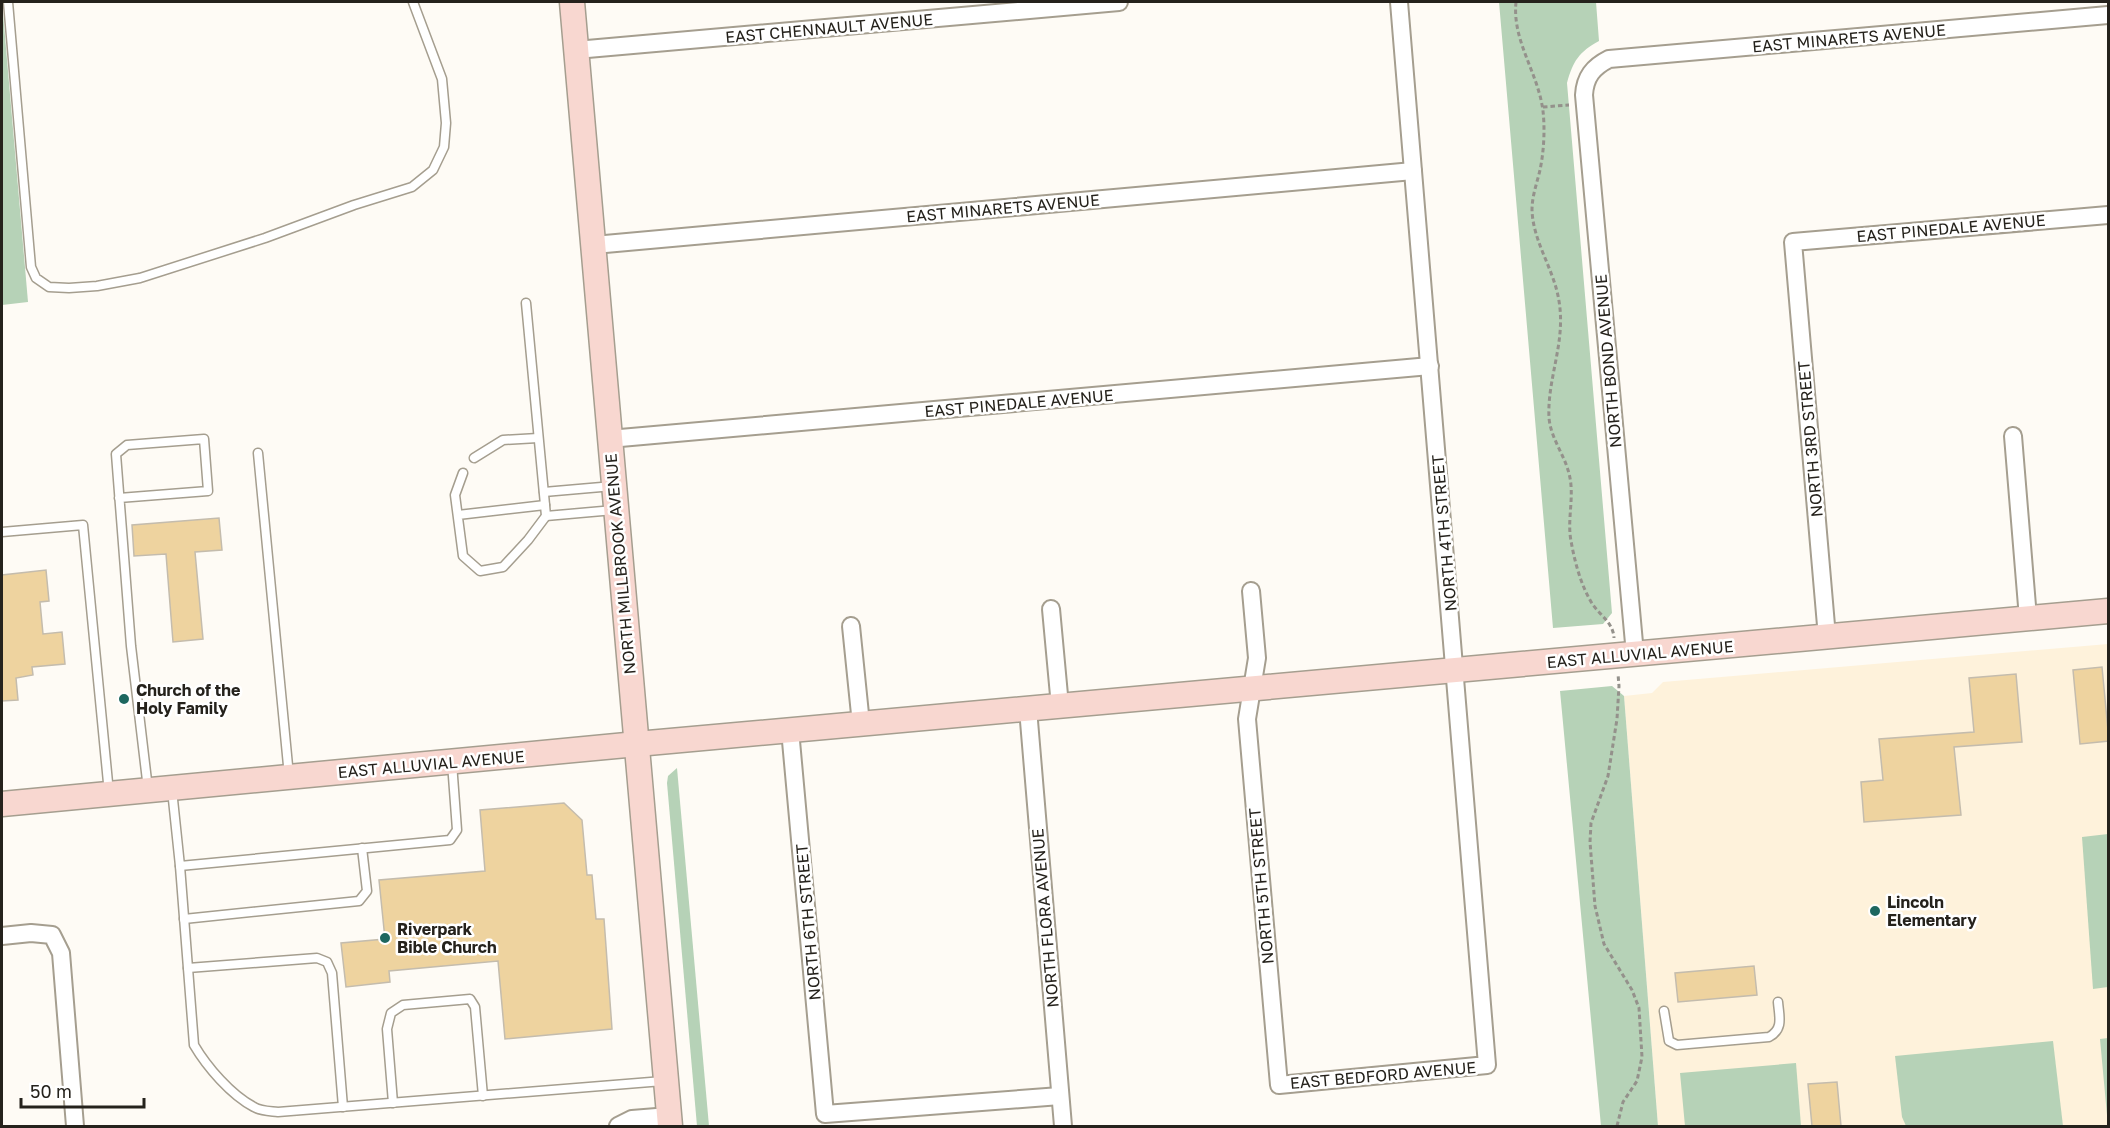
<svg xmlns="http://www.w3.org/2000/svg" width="2110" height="1128" font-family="'Golos Text',sans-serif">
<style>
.built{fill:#fef2db}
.green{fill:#b6d2b7}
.building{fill:#eed39f;stroke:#c4bcad;stroke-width:1.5}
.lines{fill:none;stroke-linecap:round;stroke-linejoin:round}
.lane-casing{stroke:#a59e8f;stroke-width:11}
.street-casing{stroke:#a59e8f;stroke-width:20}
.secondary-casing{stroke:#a59e8f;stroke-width:27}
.path{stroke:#94918b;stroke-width:3;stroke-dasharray:4.5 3;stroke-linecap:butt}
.lane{stroke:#fff;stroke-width:8}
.street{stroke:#fff;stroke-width:16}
.secondary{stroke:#f8d7d0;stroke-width:24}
.poi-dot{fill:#1d675f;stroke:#fff;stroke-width:2}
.labels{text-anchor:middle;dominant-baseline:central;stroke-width:5;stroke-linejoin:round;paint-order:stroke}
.street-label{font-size:16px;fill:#25221c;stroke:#fff}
.poi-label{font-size:16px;font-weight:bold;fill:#25221c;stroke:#fff;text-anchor:start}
</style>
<rect width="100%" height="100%" fill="#fefbf5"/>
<polygon class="built" points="2108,644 2108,1126 1658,1126 1624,696 1652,693 1663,682"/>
<g class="green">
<polygon points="2,2 28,302 2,305"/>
<path d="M1499,2H1596L1599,41C1579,52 1573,61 1567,83L1612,613L1603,624L1553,628Z"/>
<polygon points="1612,686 1624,696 1658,1126 1601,1126 1560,691"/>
<polygon points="677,768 709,1126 697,1126 667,783 668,776"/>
<polygon points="2108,834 2108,987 2093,989 2082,837"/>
<polygon points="2108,1038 2108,1126 2100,1039"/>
<polygon points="2053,1041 2063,1126 1906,1126 1902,1117 1895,1056"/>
<polygon points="1796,1063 1801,1126 1685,1126 1680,1073"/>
</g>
<g class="building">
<polygon points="219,518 222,550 195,552 203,639 173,642 166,554 134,556 132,525"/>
<polygon points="46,570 49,601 40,602 43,634 62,632 65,664 32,667 33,675 16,678 18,700 2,701 2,575"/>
<polygon points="2102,667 2109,741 2080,744 2073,670"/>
<polygon points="2016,674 2022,742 1954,747 1961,815 1864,822 1861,782 1883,780 1879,739 1974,732 1969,678"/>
<polygon points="564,803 582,820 587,875 592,875 596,919 604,919 612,1029 505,1039 498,961 389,971 390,982 346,987 341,943 385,939 379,880 485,871 480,810"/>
<polygon points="1754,966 1757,995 1678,1002 1675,973"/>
<polygon points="1837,1082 1841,1126 1812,1126 1808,1084"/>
</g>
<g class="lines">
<defs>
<g id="lane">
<polyline points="8,2 31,267 36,278 49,287 69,288 97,286 140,278 265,238 354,205 412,187 433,170 444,147 446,123 442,79 413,2"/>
<polyline points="526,303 545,505"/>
<polyline points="258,453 289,776"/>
<polyline points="474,458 503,440 538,438"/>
<polyline points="544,492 613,486"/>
<polyline points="119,498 208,491 204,439 127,445 116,454 131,646 148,789"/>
<polyline points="458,515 545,505 546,516 528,540 503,567 480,571 463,556 455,495 463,473"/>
<polyline points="546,516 614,510"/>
<polyline points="2,532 83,525 109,793"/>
<polyline points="172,790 180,866 450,840 457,830 452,763"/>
<path d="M180,866L194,1045C207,1067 231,1095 254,1107C260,1111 270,1111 278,1112L663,1081"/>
<polyline points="184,919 359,901 367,891 362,848"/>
<polyline points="188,968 317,958 327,962 332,973 343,1107"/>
<path d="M1664,1011L1669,1041L1677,1045L1769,1037C1784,1029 1779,1016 1778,1002"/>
<polyline points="393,1103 387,1029 391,1013 403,1005 470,999 475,1007 483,1096"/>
</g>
<g id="street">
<polyline points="576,50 1119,2"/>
<polyline points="594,245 1413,171"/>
<polyline points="2013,436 2028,618"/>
<polyline points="609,439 1430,366"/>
<polyline points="1251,591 1257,658 1247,719 1279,1085 1487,1065 1399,2"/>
<polyline points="1051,609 1060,706"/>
<polyline points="851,626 861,724"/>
<polyline points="1827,637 1793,242 2108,215"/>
<path d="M1635,654L1584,95C1585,77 1593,67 1609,59L2108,15"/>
<polyline points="1028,709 1063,1126"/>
<polyline points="790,730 825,1114 1060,1096"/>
<polyline points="2,936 31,933 52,935 61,953 75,1126"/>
<polyline points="618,1126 632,1119 669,1116"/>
</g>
<g id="secondary">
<polyline points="572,2 670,1126"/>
<polyline points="2,804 637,744 2108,611"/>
</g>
</defs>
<use href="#lane" class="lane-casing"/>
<use href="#street" class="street-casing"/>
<use href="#secondary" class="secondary-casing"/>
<g class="path">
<path d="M1516,2C1512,41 1538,72 1543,111C1545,129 1544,151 1540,170C1537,183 1532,196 1532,210C1533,242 1554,269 1559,301C1566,343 1547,378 1549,418C1551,440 1566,456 1570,478C1574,499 1567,520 1571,541C1575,563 1581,586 1593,605C1602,617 1613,623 1614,638"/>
<polyline points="1543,107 1569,105"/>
<polyline points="1617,1126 1623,1102 1637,1081 1642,1057 1639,1008 1632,990 1604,944 1595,906 1590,842 1591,823 1608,776 1617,719 1619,686 1618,674"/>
</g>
<use href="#lane" class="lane"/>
<use href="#street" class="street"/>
<use href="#secondary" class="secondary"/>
</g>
<g class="poi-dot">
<circle cx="124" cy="699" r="6"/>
<circle cx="1875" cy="911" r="6"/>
<circle cx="385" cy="938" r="6"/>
</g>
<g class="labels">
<g class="street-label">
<text transform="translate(829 28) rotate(-5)">EAST CHENNAULT AVENUE</text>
<text transform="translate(1849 38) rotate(-5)">EAST MINARETS AVENUE</text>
<text transform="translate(1003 208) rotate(-5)">EAST MINARETS AVENUE</text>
<text transform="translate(1951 228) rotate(-5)">EAST PINEDALE AVENUE</text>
<text transform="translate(1608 361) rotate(-95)">NORTH BOND AVENUE</text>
<text transform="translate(1019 403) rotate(-5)">EAST PINEDALE AVENUE</text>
<text transform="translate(1810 439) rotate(-95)">NORTH 3RD STREET</text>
<text transform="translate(1444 533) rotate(-95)">NORTH 4TH STREET</text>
<text transform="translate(620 564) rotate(-95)">NORTH MILLBROOK AVENUE</text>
<text transform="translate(1640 654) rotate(-5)">EAST ALLUVIAL AVENUE</text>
<text transform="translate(431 764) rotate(-5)">EAST ALLUVIAL AVENUE</text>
<text transform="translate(1261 886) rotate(-95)">NORTH 5TH STREET</text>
<text transform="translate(1045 918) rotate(-95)">NORTH FLORA AVENUE</text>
<text transform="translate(808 922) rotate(-95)">NORTH 6TH STREET</text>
<text transform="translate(1383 1075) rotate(-5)">EAST BEDFORD AVENUE</text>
</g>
<g class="poi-label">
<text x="136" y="690">Church of the<tspan x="136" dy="18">Holy Family</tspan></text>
<text x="1887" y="902">Lincoln<tspan x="1887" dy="18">Elementary</tspan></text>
<text x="397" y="929">Riverpark<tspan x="397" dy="18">Bible Church</tspan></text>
</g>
</g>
<rect width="2110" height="1128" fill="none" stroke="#25221c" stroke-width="6"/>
<path d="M21 1098v9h123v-9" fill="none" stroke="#25221c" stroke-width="3"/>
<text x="30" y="1098" font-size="18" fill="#25221c" stroke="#ffffff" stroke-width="4.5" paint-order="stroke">50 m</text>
</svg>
